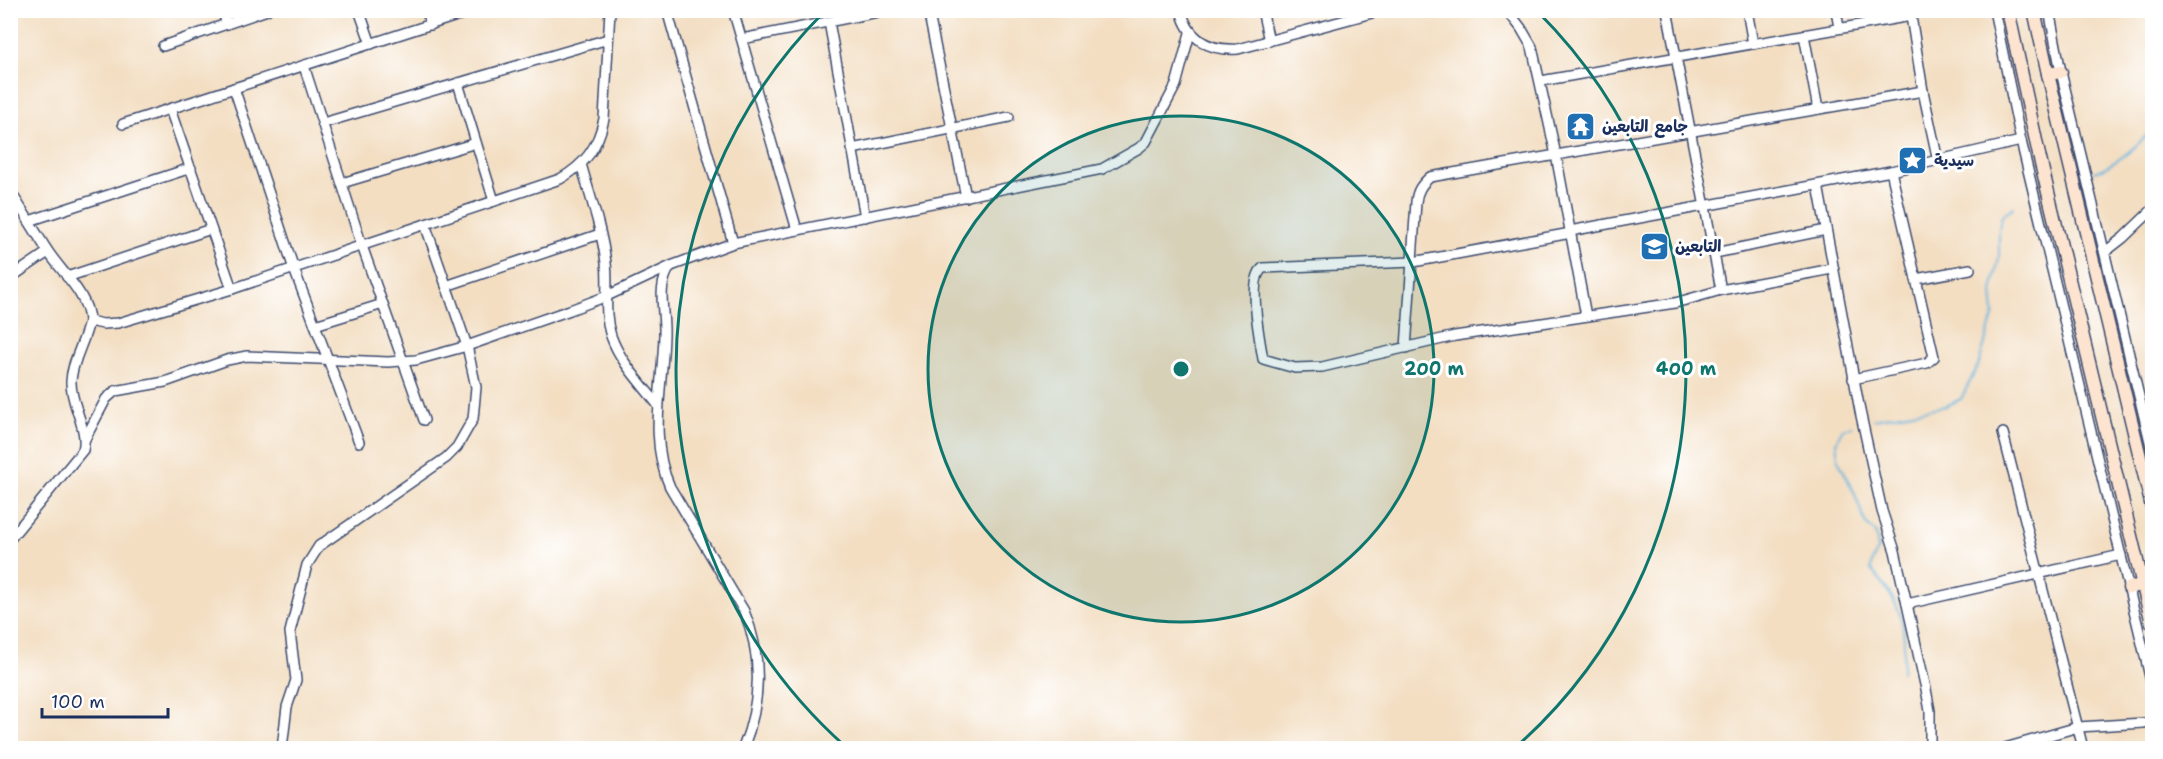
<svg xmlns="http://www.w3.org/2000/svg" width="2163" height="759" font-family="'Shantell Sans','Playpen Sans Arabic',sans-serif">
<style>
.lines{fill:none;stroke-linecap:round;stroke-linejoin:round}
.stream{stroke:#62b2dc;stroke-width:2}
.minor-casing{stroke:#3b496d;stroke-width:12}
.secondary-casing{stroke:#3b496d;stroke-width:15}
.minor{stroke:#fff;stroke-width:9}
.secondary{stroke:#fde4d0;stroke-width:12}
.ring{fill:none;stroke:#0f766e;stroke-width:3}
.labels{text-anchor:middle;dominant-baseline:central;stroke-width:6;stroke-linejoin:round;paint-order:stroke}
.poi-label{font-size:16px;font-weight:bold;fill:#1b2f5e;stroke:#fff;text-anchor:start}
.centre{fill:#0f766e;stroke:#fff;stroke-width:3}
.ring-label{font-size:18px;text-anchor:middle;font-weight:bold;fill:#0f766e;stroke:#fff;stroke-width:6;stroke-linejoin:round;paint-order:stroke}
</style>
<rect width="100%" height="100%" fill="#fff"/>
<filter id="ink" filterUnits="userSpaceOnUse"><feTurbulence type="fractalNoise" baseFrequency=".0167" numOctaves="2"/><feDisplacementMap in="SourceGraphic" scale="12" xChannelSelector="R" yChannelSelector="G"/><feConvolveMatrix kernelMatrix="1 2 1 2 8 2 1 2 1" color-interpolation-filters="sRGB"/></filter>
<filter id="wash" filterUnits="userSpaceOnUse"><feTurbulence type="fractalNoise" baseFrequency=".008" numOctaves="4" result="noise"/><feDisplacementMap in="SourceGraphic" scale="24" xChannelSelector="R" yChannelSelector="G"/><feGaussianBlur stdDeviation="1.35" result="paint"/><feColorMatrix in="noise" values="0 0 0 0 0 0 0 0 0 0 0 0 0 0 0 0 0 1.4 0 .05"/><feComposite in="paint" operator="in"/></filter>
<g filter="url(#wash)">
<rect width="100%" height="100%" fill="#f3dec2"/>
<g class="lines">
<g class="stream">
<path d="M2094,172C2117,164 2135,148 2152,130"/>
<polyline points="1873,419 1946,406 1961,399 1978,366 1994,313 1992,292 1999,258 1999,229 2002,215 2014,207"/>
<path d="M1852,426L1842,430L1836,442L1838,460L1854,492L1866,524L1875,532L1877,540L1878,550L1872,562L1871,570C1903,605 1908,626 1902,672"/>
</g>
</g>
</g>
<g filter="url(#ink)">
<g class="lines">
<defs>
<g id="minor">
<polyline points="222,10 227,24"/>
<polyline points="359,10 371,44"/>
<polyline points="426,10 431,25"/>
<polyline points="667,10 733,243"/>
<polyline points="733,10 797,230"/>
<polyline points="928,10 966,197"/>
<path d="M1181,10C1188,39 1209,51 1238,49L1383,10"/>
<polyline points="1262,10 1269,41"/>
<polyline points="1507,10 1521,28 1532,47 1556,155 1586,316"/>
<polyline points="1667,10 1721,290"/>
<polyline points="1747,10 1753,44"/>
<polyline points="1836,10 1839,28"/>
<polyline points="1910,10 1923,91 1938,161"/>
<polyline points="1994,10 2021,141 2152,685"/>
<polyline points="2049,10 2061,72 2152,450"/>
<polyline points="829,22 865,217"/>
<polyline points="1804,35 1818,109"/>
<polyline points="742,39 888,10"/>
<polyline points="163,46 267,10"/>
<polyline points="304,66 362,246 424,420"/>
<polyline points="1541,81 1911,16"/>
<polyline points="458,83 494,201"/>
<polyline points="234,88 294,269 359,442"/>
<polyline points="170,109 232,289"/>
<polyline points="323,123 608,39"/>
<polyline points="123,124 475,10"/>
<polyline points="852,149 1009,117"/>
<path d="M581,164C590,196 602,230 606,263C609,288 603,312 611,336C620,362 642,384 658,405"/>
<polyline points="342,183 476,143"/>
<polyline points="1818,185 1860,411 1882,511 1895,551 1926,689 1930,711 1930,748"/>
<path d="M10,191C23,211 35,231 47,250C61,272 88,294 89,321C85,342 72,360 71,381C70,404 89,429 83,450L10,539"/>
<polyline points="29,221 191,168"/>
<polyline points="1570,231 1891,171 2021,141"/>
<path d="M1571,233L1413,262L1263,268C1247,279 1260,341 1263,359L1295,368L1322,367L1455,336L1675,303L1721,290L1832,269"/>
<polyline points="2105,252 2123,238 2152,210"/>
<polyline points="1715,253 1826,230"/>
<path d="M670,267C656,288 665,311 664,335C663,386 648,439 670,487L744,611C763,656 761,704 743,748"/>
<polyline points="67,277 211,229"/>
<polyline points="10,278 48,252"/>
<polyline points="1916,279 1970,269"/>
<polyline points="446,286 600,234"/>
<path d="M89,321L103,324L118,323L232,289L560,179C585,165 598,147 604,119L610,10"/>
<polyline points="315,325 383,304"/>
<path d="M1406,348L1416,202C1417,191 1421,185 1430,177L1923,91"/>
<polyline points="1853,379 1927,363 1934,357 1891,171"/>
<polyline points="2003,433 2083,748"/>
<polyline points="85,439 106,399 115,391 165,382 227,360 247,356 388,362 416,360 467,346 570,310 607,296 671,266 733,243 1102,169 1139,148 1146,142 1176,85 1190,33"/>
<polyline points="1907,604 2121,555"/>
<polyline points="282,748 287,707 296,680 290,632 307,565 319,546 446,458 457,447 473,419 476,387 467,346 425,224"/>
<polyline points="2005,748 2078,727 2144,723"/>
</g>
<g id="secondary">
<polyline points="2008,10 2039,155 2152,623"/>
<polyline points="2034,10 2048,74 2152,507"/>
<polyline points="2048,74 2061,72"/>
<polyline points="2129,588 2152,582"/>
</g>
</defs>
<use href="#minor" class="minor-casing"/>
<use href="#secondary" class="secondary-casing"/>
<use href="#minor" class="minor"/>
<use href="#secondary" class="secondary"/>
</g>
</g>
<circle cx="1181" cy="369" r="253" fill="#0f766e" fill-opacity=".12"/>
<g class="ring">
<circle cx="1181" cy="369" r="253"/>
<path d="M846 747A505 505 0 0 1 824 12M1538 12A505 505 0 0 1 1516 747"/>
</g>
<defs>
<symbol id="temple-square" viewBox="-11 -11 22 22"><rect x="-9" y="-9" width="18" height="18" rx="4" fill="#1f6fb2" stroke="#fff"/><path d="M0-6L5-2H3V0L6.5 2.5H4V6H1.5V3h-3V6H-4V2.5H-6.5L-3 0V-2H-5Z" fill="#fff"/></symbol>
<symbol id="sight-square" viewBox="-11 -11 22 22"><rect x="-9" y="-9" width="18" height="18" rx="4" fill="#1f6fb2" stroke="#fff"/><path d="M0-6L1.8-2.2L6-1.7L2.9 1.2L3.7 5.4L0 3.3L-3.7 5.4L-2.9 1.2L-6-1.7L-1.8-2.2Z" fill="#fff"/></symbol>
<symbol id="school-square" viewBox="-11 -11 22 22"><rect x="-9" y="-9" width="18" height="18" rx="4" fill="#1f6fb2" stroke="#fff"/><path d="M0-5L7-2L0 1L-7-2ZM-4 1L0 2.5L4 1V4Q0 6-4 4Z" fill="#fff"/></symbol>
</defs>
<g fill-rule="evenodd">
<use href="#temple-square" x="1564" y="110" width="33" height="33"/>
<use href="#sight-square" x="1896" y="144" width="33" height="33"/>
<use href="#school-square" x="1638" y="230" width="33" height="33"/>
</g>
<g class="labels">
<g class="poi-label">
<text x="1602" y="126">جامع التابعين</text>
<text x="1934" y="160">سيدية</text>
<text x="1675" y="246">التابعين</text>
</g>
</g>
<circle cx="1181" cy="369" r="9" class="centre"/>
<g class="ring-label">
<text x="1434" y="375">200 m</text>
<text x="1686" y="375">400 m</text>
</g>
<rect width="2163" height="759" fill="none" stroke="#fff" stroke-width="36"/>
<path d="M42 708v9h126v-9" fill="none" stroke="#1b2f5e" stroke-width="3"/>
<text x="51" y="708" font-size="18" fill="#1b2f5e" stroke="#ffffff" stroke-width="4.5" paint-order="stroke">100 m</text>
</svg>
